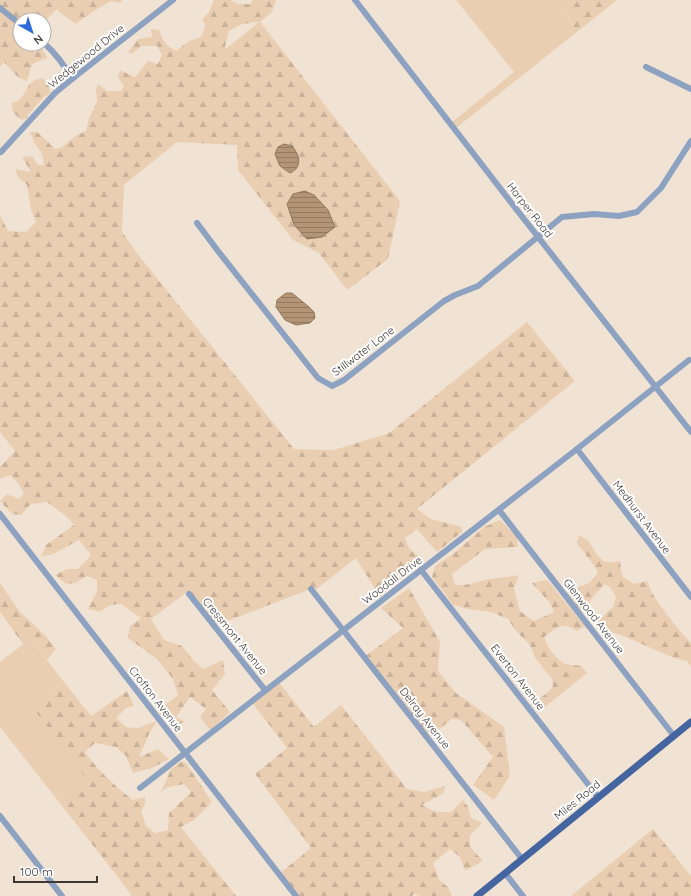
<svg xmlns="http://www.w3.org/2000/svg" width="691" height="896" font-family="Quicksand,sans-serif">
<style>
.green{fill:#eaceb2}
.forest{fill:url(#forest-firs);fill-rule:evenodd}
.water{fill:url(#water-rules);stroke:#907860}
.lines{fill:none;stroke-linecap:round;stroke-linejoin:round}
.minor{stroke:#8da1c1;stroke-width:6}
.major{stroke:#44659f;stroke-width:7}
.labels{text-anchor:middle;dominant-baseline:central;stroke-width:4;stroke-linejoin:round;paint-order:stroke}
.street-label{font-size:11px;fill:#3e3833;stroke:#fff}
</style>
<defs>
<pattern id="forest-firs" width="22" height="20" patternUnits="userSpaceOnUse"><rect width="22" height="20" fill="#eaceb2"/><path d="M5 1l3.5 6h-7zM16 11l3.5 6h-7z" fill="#cab29a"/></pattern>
<pattern id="water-rules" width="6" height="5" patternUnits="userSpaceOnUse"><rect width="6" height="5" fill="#b39474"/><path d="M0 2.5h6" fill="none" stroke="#937a60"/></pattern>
</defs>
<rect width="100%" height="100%" fill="#f1e3d4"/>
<g class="green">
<polygon points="456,0 563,0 572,26 604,0 617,0 456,128 452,122 514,72"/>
<polygon points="30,639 64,682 32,707 88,779 59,802 0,727 0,662"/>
</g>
<g class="forest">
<polygon points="0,0 122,0 121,3 111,1 94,11 76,24 63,15 57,9 44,22 44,20 20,20 20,44 38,44 45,53 47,58 34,63 30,69 29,76 26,81 18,77 4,62 0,67"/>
<path d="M214,0H231L238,4H250L253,0H276L272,12L260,22L400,201L388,259L347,290L319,253L293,240L238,170L237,145L177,142L124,185L122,232L140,257L294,449L334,450L389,433L527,322L575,381L417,509L431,519L462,527V532L437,552L417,529L405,538L409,548L423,560L380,597L356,558L313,592L311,589L214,626L187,592L151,619L164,640L182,646L194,661L203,669L223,660L225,674L212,690L230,712L210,730L200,717L206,709L190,697L176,717L186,722L172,726L157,711L178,695L173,679L157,659L128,638L130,626L141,618L121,604L110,605L100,612L88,609L97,591V580L87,576L75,583L66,584L55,575L67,569H78L91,555L79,540L53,554L41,557L46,545L74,525C67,515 56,509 47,502L31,504L21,515L12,514L0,501L7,494L19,499L24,493L17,482L10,475L0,479V467L15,451L0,432V215L8,231L26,232L36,222L31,210L27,185L20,179L15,169L31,172L22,157L32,156L38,165H44L42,154L34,142L30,132H37L46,140L55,149L62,147L77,135L86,131L89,118L97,102L96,89L98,84L107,91H121L124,86L118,77L120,70L135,77L148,61L158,64L162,55L157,46H141L132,54L128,52L138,39L152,37L151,29L159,30C163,41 165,45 176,51L189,41L201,37L206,25L202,19L209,12ZM259,22L227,48H226L225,46L229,31L242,24Z"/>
<polygon points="563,0 617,0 575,33"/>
<path d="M42,78L49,84L50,93L43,98L28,115V118L21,120C15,114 11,112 12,103C15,102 19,100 21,98C29,88 27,81 42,78Z"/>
<path d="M500,520L517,537L518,547L485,549L452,574L455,585C468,586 478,581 490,579C500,577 510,577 519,575L514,588L520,611L534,621L554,612L550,603L532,583L547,580L585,626L577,631C563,620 557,628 544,637L549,648L556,657L565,664L581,666L587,673L545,707L530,705L546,694L553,686L552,679L535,658L530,645L516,631L508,619L491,612L468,609L453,605L432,577L435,566L453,554L484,527Z"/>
<path d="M579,535L588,540L597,555L605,562H613L620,561L621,570L623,577L634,584L647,581L652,593L662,608L680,631L691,643V667L687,661L674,658L621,635L602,630L596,625L602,617L613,607L616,597L611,588L605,584L593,597L583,613L566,594L569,591L589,583L598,573C593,562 583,553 577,542Z"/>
<polygon points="0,583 20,612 45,635 56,649 47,660 30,639 23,644 0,612"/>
<polygon points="409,588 440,642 438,671 456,693 504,727 510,776 494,800 473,785 493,757 461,720 452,719 428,738 364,657 403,628 381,608"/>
<polygon points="278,681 314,727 341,705 407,789 424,792 445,786 444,793 422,805 436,812 451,812 463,800 468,807 471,818 482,823 470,835 470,847 483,861 465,871 460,857 450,849 433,863 440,881 448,887 452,896 420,896 414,894 412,896 296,896 279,874 311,848 255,774 287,748 251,701"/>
<path d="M64,682L91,716L127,691L134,706L126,708L116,718L126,727L138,728L157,721L150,732L139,757L158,749L169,759L152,768L133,773L126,756L116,747L95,743L85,752C98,771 115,786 133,800L145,797V804L141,811L146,826L155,833L168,830L169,813L191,792L184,784L169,787L161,792L171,769L181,762L186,763L212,802L194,820L181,827L236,896H132L121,881L59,802L87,779L32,707Z"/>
<polygon points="653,829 691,876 691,896 571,896"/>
</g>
<g class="water">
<path d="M284,144L292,146C297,152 302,161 296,169C296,169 291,173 290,173L280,166L275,154L278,147Z"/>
<polygon points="305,191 314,195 328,210 335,227 322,237 307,239 294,225 287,204 293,194"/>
<polygon points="286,293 292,293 309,307 314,312 315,318 310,323 296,325 285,320 276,307 277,300"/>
</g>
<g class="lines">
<g class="minor">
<polyline points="355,0 513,205 691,432"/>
<polyline points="0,8 20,24"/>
<path d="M44,43C55,53 65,66 72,79"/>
<polyline points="646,67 691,89"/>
<polyline points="1,152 55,93 72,79 173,0"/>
<polyline points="197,223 218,251 318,378 332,386 344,380 444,301 455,295 478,286 562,217 594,214 619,216 637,212 661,188 691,141"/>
<polyline points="577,449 691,597"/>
<polyline points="499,510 674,736"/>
<polyline points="0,514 296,896"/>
<polyline points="421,570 598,797"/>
<polyline points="311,589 522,859"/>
<polyline points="189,594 265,690"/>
<polyline points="140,788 577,449 689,360"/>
<polyline points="0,816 62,896"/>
<polyline points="505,873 523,896"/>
</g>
<polyline class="major" points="477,896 691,722"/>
</g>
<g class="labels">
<g class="street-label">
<text transform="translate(86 56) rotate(-39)">Wedgewood Drive</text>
<text transform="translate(530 210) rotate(52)">Harper Road</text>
<text transform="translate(363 351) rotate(-37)">Stillwater Lane</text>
<text transform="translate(642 517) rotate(53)">Medhurst Avenue</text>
<text transform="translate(392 580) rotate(-37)">Woodall Drive</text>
<text transform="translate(594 616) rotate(52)">Glenwood Avenue</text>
<text transform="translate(235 636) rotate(51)">Cressmont Avenue</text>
<text transform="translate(518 677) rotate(52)">Everton Avenue</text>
<text transform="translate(156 699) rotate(52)">Crofton Avenue</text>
<text transform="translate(425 718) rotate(52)">Delray Avenue</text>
<text transform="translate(577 800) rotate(-39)">Miles Road</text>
</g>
</g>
<g transform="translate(32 32) rotate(141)"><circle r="19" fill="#ffffff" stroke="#b2afad"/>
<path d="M0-3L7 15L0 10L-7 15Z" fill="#2e6bd9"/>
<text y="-6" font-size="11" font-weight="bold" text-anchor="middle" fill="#3e3833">N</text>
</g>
<path d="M14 876v6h83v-6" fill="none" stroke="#3e3833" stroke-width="2"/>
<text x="20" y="876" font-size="12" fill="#3e3833" stroke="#ffffff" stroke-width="3" paint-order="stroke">100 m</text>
</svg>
